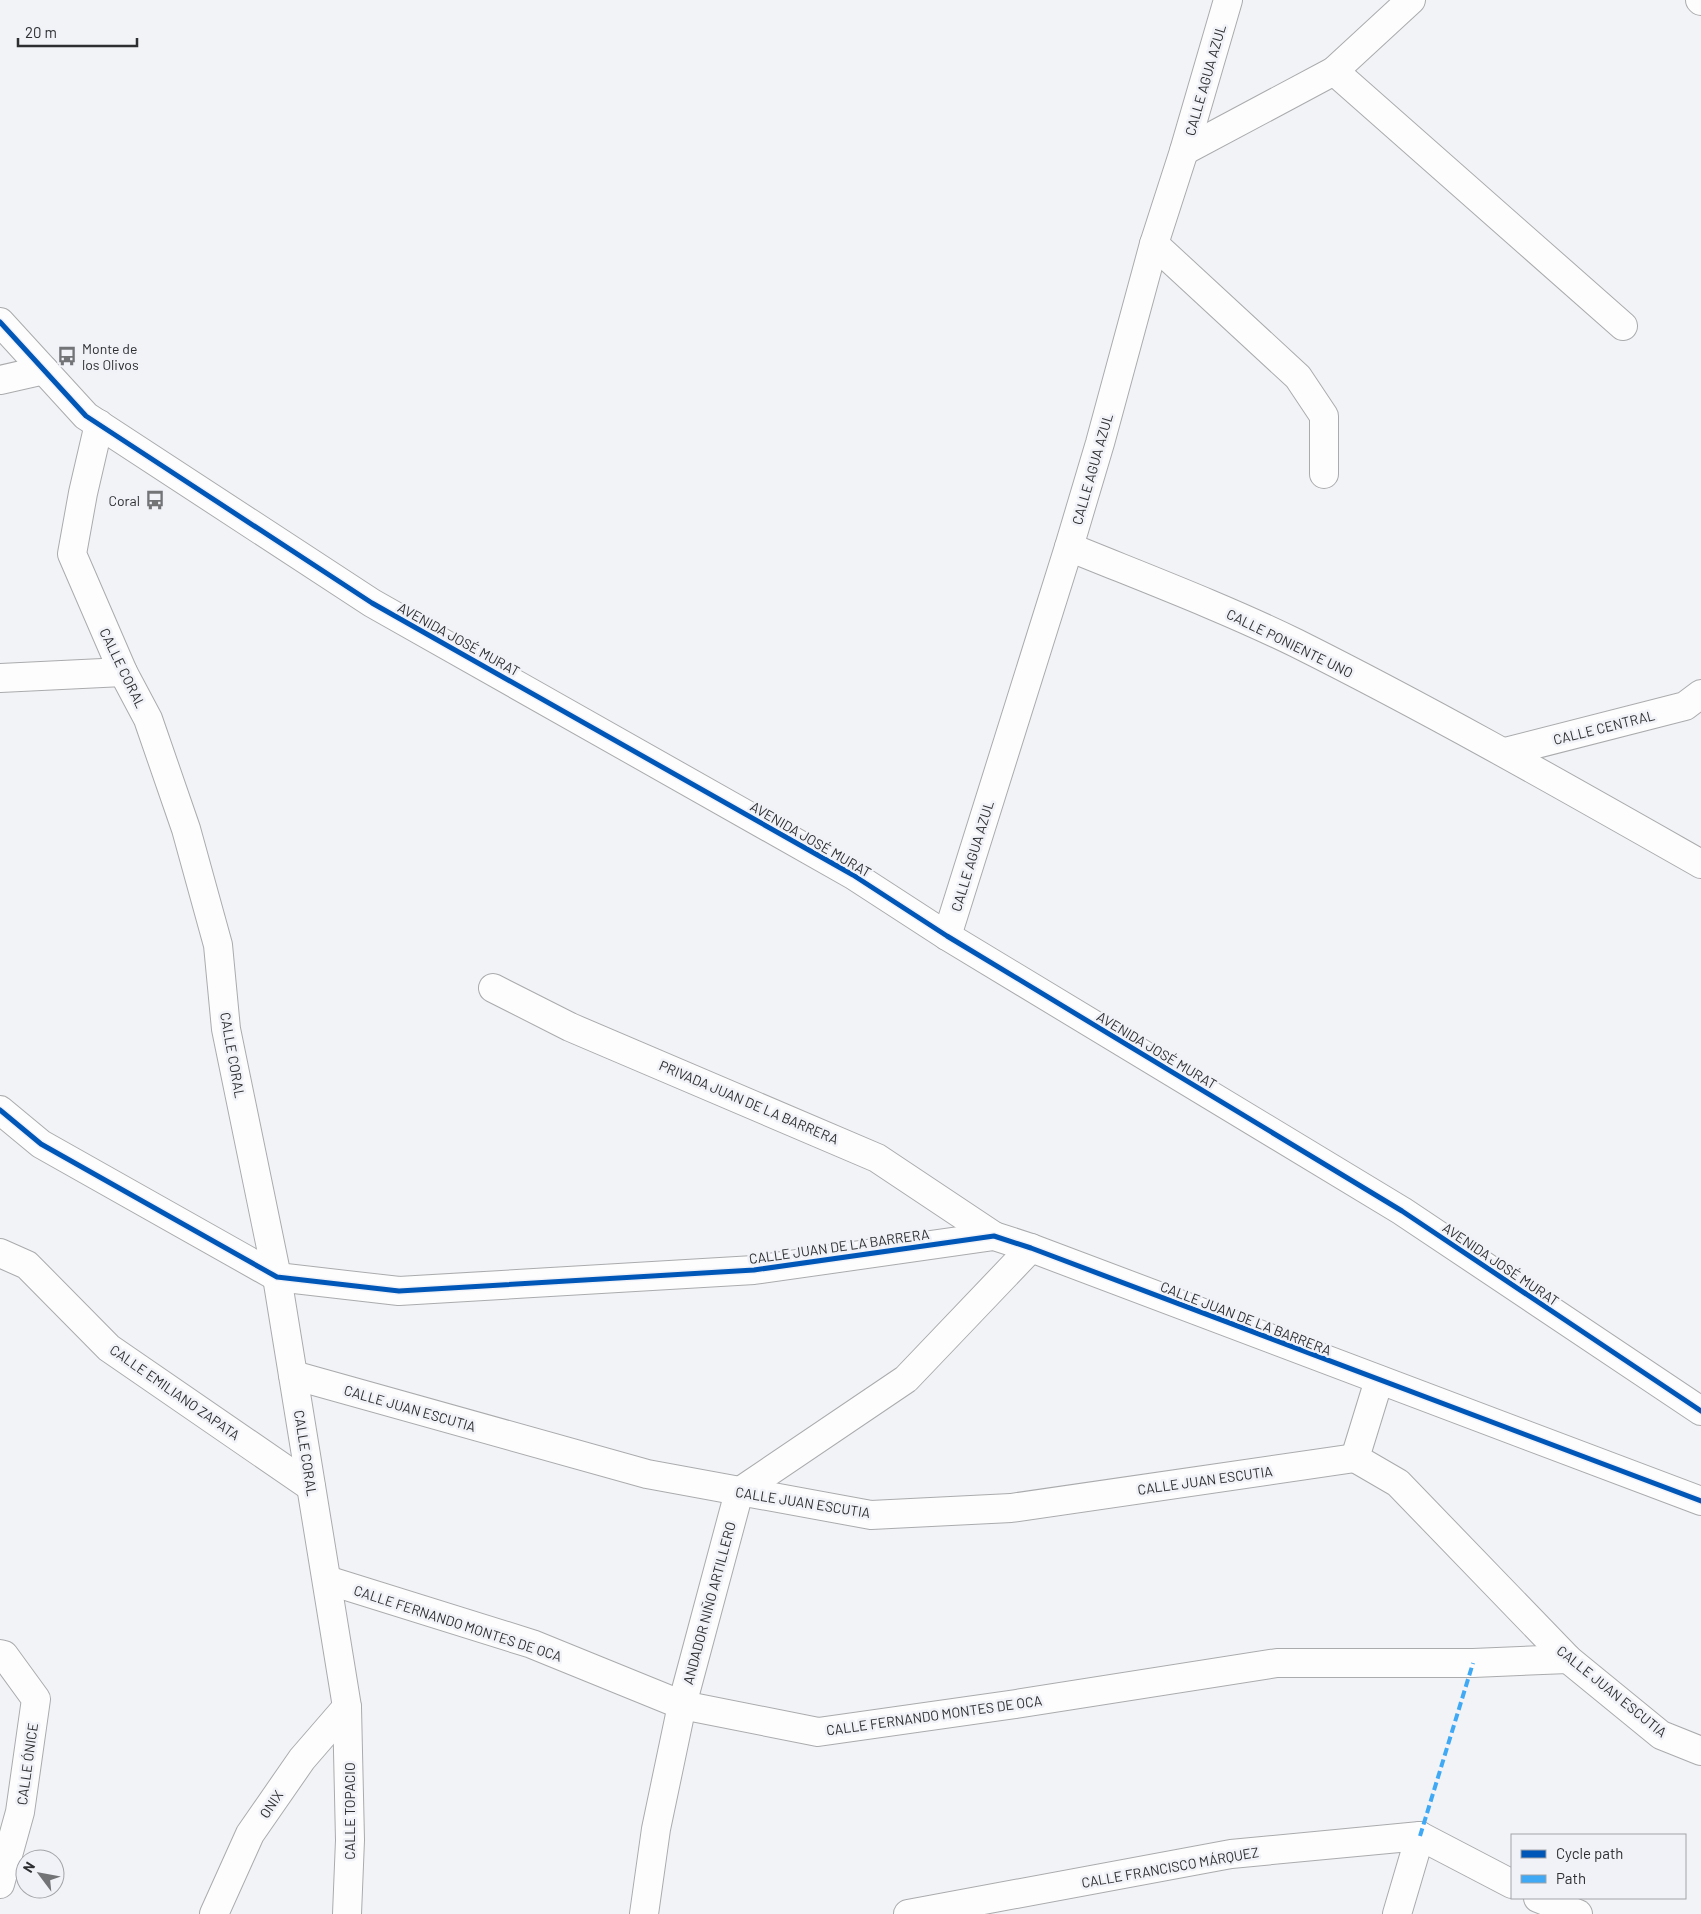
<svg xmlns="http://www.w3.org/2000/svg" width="1701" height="1914" font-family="Barlow,sans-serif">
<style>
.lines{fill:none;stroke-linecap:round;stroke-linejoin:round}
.street-casing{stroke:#aaabad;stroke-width:30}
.secondary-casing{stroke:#aaabad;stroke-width:30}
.street{stroke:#fdfdfe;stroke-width:28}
.secondary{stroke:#fdfdfe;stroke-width:28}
.quiet{stroke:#3fa9f5;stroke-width:4;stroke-dasharray:8 4;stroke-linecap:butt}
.cycleway-casing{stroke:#f0f2f8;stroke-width:8}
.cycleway{stroke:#0057b8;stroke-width:5}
.labels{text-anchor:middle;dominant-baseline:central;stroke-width:5;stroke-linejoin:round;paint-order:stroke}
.street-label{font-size:14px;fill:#2e2f31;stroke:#f0f2f8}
.poi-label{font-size:14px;fill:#2e2f31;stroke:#f0f2f8;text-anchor:start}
</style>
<rect width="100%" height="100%" fill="#f2f3f6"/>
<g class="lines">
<defs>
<g id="street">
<polyline points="1700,0 1701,1"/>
<polyline points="1334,71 1623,326"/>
<polyline points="1184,151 1334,71 1411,0"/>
<polyline points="1154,244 1298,377 1324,416 1324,474"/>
<polyline points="0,380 44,370"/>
<path d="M1069,547C1145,578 1222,607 1296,643C1434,712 1567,788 1701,864"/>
<polyline points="0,678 123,672"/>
<polyline points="1505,752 1685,706 1701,694"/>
<polyline points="947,936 1069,547 1100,443 1154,244 1184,151 1228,0"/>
<polyline points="493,988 570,1027 877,1158 994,1236"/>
<polyline points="0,1110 41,1144 277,1277 399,1291 754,1270 994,1236 1031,1248 1701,1501"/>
<polyline points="0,1253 27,1265 109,1348 311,1487"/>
<polyline points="293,1375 647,1474 871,1515 1011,1508 1355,1458"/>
<polyline points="1379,1380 1355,1458 1398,1483 1568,1659 1661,1735 1701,1751"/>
<polyline points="327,1580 532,1644 682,1705 818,1732 1016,1704 1277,1663 1473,1663 1568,1659"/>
<polyline points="0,1654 4,1655 36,1699 20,1812 0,1884"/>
<polyline points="1538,1898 1578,1914"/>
<polyline points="347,1914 350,1840 347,1707"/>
<polyline points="644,1914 656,1829 682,1705 739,1492 906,1379 1031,1248"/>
<polyline points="908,1914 1231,1854 1420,1836 1512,1884"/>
<polyline points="1397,1914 1420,1836"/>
</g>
<g id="secondary">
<polyline points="0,322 86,416 372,603 853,875 947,936 1402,1211 1701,1411"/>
<polyline points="99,424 83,493 72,554 123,672 148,719 186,829 218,945 226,1029 277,1277 347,1707 302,1759 250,1834 214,1914"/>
</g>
</defs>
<use href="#street" class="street-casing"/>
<use href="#secondary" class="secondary-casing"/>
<use href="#street" class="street"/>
<use href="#secondary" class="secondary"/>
<polyline class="quiet" points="1420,1836 1473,1663"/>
<defs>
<g id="cycleway">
<polyline points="0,322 86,416 372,603 853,875 947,936 1402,1211 1701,1411"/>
<polyline points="0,1110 41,1144 277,1277 399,1291 754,1270 994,1236 1031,1248 1701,1501"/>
</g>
</defs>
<use href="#cycleway" class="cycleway-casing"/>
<use href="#cycleway" class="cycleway"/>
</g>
<defs>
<symbol id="bus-bare" viewBox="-9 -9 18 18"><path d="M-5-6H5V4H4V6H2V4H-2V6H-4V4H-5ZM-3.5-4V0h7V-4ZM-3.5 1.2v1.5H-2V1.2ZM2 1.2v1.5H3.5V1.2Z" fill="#737476" stroke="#f0f2f8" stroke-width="2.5" paint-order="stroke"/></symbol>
</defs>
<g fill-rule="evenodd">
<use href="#bus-bare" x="53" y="342" width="28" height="28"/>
<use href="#bus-bare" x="141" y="486" width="28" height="28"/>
</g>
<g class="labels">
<g class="street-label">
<text transform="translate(1205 80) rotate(-74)">CALLE AGUA AZUL</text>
<text transform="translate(1092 469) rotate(-74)">CALLE AGUA AZUL</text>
<text transform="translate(459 639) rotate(29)">AVENIDA JOSÉ MURAT</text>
<text transform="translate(1290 643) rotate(26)">CALLE PONIENTE UNO</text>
<text transform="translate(123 668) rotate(64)">CALLE CORAL</text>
<text transform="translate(1604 727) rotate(-14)">CALLE CENTRAL</text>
<text transform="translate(811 839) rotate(30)">AVENIDA JOSÉ MURAT</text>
<text transform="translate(972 856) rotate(-73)">CALLE AGUA AZUL</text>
<text transform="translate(1157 1050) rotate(31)">AVENIDA JOSÉ MURAT</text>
<text transform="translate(233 1055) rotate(80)">CALLE CORAL</text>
<text transform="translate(749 1102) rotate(23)">PRIVADA JUAN DE LA BARRERA</text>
<text transform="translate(839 1246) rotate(-8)">CALLE JUAN DE LA BARRERA</text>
<text transform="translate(1501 1264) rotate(34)">AVENIDA JOSÉ MURAT</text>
<text transform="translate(1246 1318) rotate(21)">CALLE JUAN DE LA BARRERA</text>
<text transform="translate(175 1392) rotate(35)">CALLE EMILIANO ZAPATA</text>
<text transform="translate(410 1408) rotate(16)">CALLE JUAN ESCUTIA</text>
<text transform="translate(306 1453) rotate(81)">CALLE CORAL</text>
<text transform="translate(1205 1480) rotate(-8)">CALLE JUAN ESCUTIA</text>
<text transform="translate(803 1502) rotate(9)">CALLE JUAN ESCUTIA</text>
<text transform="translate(709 1603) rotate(-75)">ANDADOR NIÑO ARTILLERO</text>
<text transform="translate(458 1623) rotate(18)">CALLE FERNANDO MONTES DE OCA</text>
<text transform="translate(1612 1691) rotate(39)">CALLE JUAN ESCUTIA</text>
<text transform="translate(934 1715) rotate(-8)">CALLE FERNANDO MONTES DE OCA</text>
<text transform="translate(27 1764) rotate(-82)">CALLE ÓNICE</text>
<text transform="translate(271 1804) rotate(-56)">ONIX</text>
<text transform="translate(349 1811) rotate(-90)">CALLE TOPACIO</text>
<text transform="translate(1170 1867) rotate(-10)">CALLE FRANCISCO MÁRQUEZ</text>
</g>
<g class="poi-label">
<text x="82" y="348">Monte de<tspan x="82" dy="16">los Olivos</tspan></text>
<text x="140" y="500" text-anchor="end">Coral</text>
</g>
</g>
<rect x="1511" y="1834" width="175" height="65" fill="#f0f2f8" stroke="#a2a4a8"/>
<rect x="1521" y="1850" width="25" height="8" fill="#0057b8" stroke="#a2a4a8"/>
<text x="1556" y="1859" font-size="15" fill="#2e2f31">Cycle path</text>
<rect x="1521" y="1875" width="25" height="8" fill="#3fa9f5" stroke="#a2a4a8"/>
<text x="1556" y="1884" font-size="15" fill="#2e2f31">Path</text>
<g transform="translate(40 1874) rotate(302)"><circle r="24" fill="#f0f2f8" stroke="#a2a4a8"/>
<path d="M0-4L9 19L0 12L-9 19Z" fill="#737476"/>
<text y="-8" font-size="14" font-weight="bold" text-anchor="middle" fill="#2e2f31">N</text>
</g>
<path d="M18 38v8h119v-8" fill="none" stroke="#2e2f31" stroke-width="2.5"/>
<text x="25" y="38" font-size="15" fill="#2e2f31" stroke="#f0f2f8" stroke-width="4" paint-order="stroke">20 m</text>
</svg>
